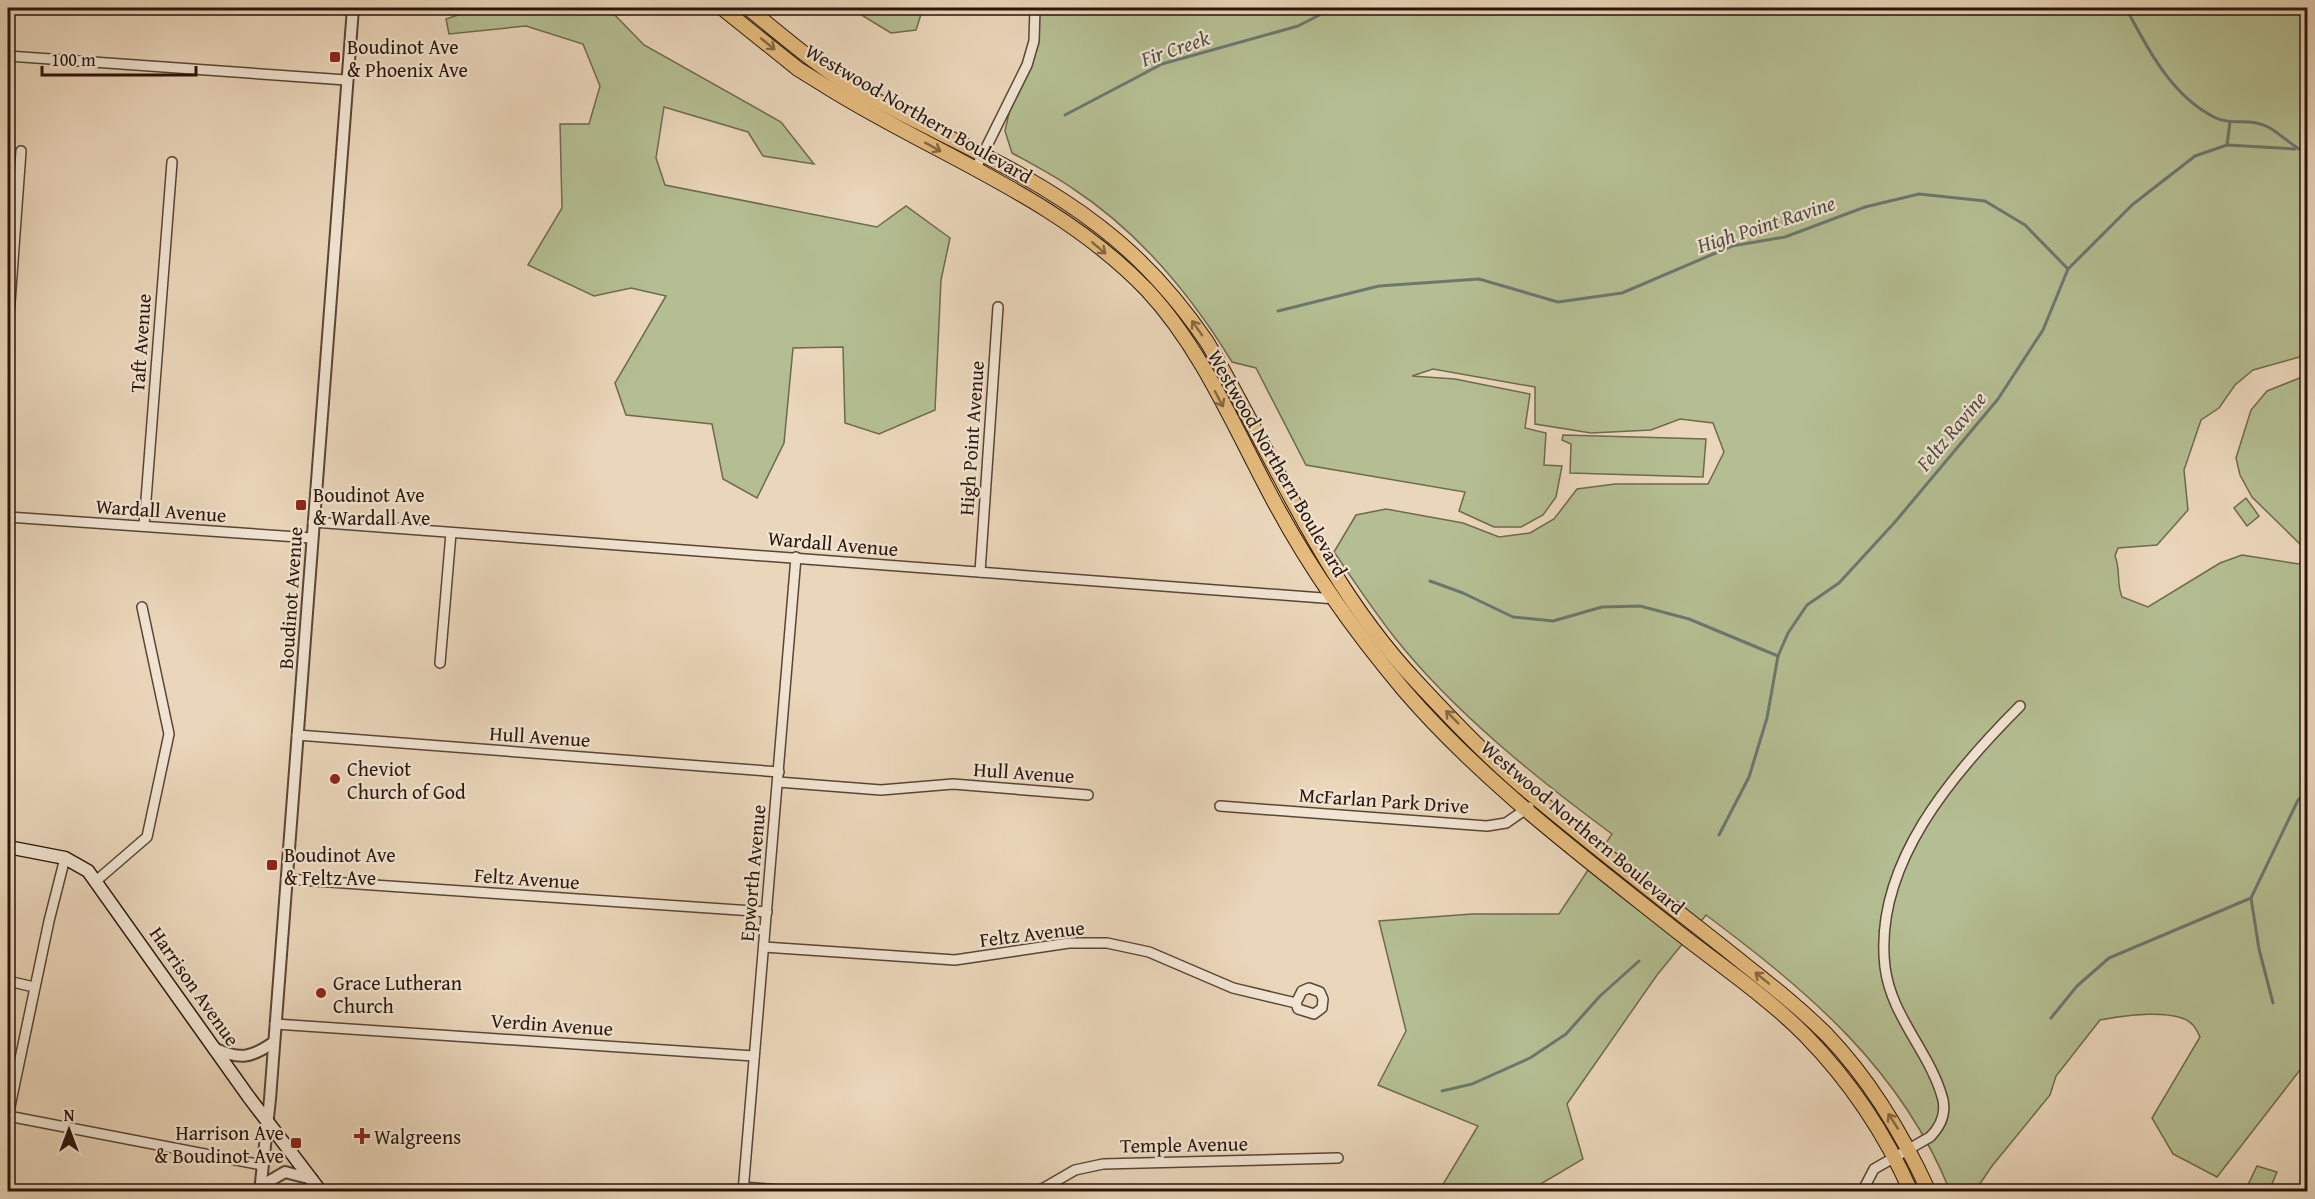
<svg xmlns="http://www.w3.org/2000/svg" width="2315" height="1199" font-family="'Gentium Book Plus',serif">
<style>
.green{fill:#b4be92;stroke:#6e6a4e;stroke-width:1.5}
.lines{fill:none;stroke-linecap:round;stroke-linejoin:round}
.stream{stroke:#6c776f;stroke-width:3}
.minor-casing{stroke:#594536;stroke-width:12}
.tertiary-casing{stroke:#594536;stroke-width:14}
.secondary-casing{stroke:#29150a;stroke-width:15}
.primary-casing{stroke:#29150a;stroke-width:16}
.minor{stroke:#f1e4d2;stroke-width:9}
.tertiary{stroke:#f1e4d2;stroke-width:10}
.secondary{stroke:#f1e4d2;stroke-width:12}
.primary{stroke:#e5bb7d;stroke-width:14}
.oneway{stroke:#876844}
.poi-dot{fill:#8f2418;stroke:#f1e4d2;stroke-width:2}
.labels{text-anchor:middle;dominant-baseline:central;stroke-width:4.5;stroke-linejoin:round;paint-order:stroke}
.poi-label{font-size:20px;fill:#29150a;stroke:#f1e4d2;text-anchor:start}
.street-label{font-size:20px;fill:#29150a;stroke:#f1e4d2}
.water-label{font-size:21px;font-style:italic;fill:#504e45;stroke:#f1e4d2}
</style>
<rect width="100%" height="100%" fill="#ead6ba"/>
<filter id="stains"><feTurbulence type="fractalNoise" baseFrequency=".00333" numOctaves="4"/><feColorMatrix values="0 0 0 0 .2 0 0 0 0 .09 0 0 0 0 .02 0 0 0 .5 -.17"/></filter>
<radialGradient id="worn" r=".72"><stop offset=".6" stop-color="#630" stop-opacity="0"/><stop offset="1" stop-color="#630" stop-opacity=".3"/></radialGradient>
<g class="green">
<polygon points="479,8 608,8 644,45 781,122 814,164 763,156 748,132 664,107 656,158 665,185 877,227 906,206 950,238 941,280 935,410 879,434 845,423 843,347 793,348 784,443 757,498 723,479 712,424 626,415 615,383 666,296 631,288 594,296 528,265 562,208 560,124 589,124 600,86 583,44 526,26 449,34 446,19"/>
<polygon points="858,8 923,8 916,30 891,33 863,16"/>
<path d="M1035,8H2307V355L2253,370L2235,385L2219,408L2201,420L2184,470L2188,510L2157,545L2118,548L2115,556C2121,571 2116,582 2122,597L2148,607L2220,563L2242,555L2299,564L2306,560L2305,549L2252,497L2240,475L2236,458L2251,410L2267,391L2307,375V1061L2217,1177L2173,1154L2152,1118L2200,1037C2198,1033 2196,1028 2193,1025C2177,1007 2120,1016 2100,1020L2056,1076L2050,1095L1992,1166L1975,1191H1950C1901,1069 1809,992 1706,915L1657,975L1567,1104L1583,1159L1529,1191H1439L1478,1126L1378,1085L1406,1031L1379,921L1472,914H1559L1612,834C1536,778 1454,712 1395,638C1373,610 1354,581 1334,552L1356,515L1386,509L1463,523L1499,537L1530,533L1554,519L1577,489L1615,484H1708L1724,452L1713,423L1680,419L1651,430L1591,433L1535,424V387L1433,369L1412,376L1455,379L1530,394L1525,428L1546,433L1544,465L1562,466L1556,497L1543,515L1521,527H1494L1459,511L1465,492L1306,465L1256,368L1232,362C1191,295 1138,231 1072,188C1053,175 1032,164 1012,153L1005,131L1012,99L1027,65Z"/>
<polygon points="1563,435 1706,439 1703,477 1570,473 1571,444 1562,440"/>
<polygon points="2246,498 2259,516 2247,526 2234,508"/>
<polygon points="2257,1166 2277,1172 2269,1191 2245,1191"/>
</g>
<g class="lines">
<g class="stream">
<path d="M2126,8C2147,48 2172,97 2216,118C2233,126 2252,117 2270,128C2283,136 2293,147 2308,154"/>
<polyline points="1065,115 1162,64 1298,26 1333,8"/>
<polyline points="2227,145 2230,122"/>
<polyline points="1278,311 1379,286 1479,279 1558,302 1622,293 1732,246 1785,237 1865,207 1919,194 1985,201 2025,225 2068,269"/>
<polyline points="1430,581 1463,593 1513,617 1553,621 1602,607 1640,606 1689,619 1778,656"/>
<polyline points="1719,835 1749,777 1767,718 1778,656 1788,633 1807,605 1839,583 1895,522 1998,399 2043,330 2068,269 2132,205 2195,156 2227,145 2295,149"/>
<polyline points="2251,898 2298,800 2308,790"/>
<polyline points="2251,898 2259,949 2273,1003"/>
<polyline points="2051,1018 2077,986 2109,958 2251,898"/>
<polyline points="1442,1091 1472,1084 1530,1058 1566,1034 1600,996 1639,961"/>
</g>
<defs>
<g id="minor">
<polyline points="8,56 346,80"/>
<polyline points="975,170 1027,65 1034,41 1035,8"/>
<polyline points="8,330 21,151"/>
<polyline points="8,517 312,538"/>
<polyline points="313,522 1336,599"/>
<polyline points="144,526 172,162"/>
<polyline points="980,572 998,307"/>
<polyline points="440,663 451,533"/>
<polyline points="297,735 779,772"/>
<polyline points="778,782 881,790 953,784 1088,795"/>
<polyline points="1220,806 1487,826 1506,823 1529,807"/>
<polyline points="286,879 767,912"/>
<polyline points="96,881 147,837 169,734 142,607"/>
<polyline points="764,947 955,960 1069,943 1107,943 1149,952 1233,988 1296,1003 1298,1009 1314,1014 1322,1008 1323,999 1320,992 1309,988 1302,991 1296,1003"/>
<polyline points="8,981 34,987"/>
<polyline points="275,1024 754,1056"/>
<polyline points="8,1116 49,921 65,858"/>
<polyline points="8,1116 262,1165"/>
<polyline points="743,1187 801,1192"/>
<polyline points="743,1192 796,557"/>
<polyline points="1037,1192 1075,1170 1103,1164 1338,1158"/>
<path d="M1862,1192L1874,1169L1930,1137C1940,1127 1946,1115 1943,1100C1931,1053 1891,1017 1885,967C1873,865 1953,773 2020,706"/>
</g>
<g id="tertiary">
<path d="M216,1049C240,1060 251,1058 274,1042"/>
<polyline points="261,1186 285,1172 312,1179"/>
<polyline points="260,1192 270,1099 353,8"/>
</g>
<polyline id="secondary" points="8,847 65,858 88,871 248,1096 321,1192"/>
<g id="primary">
<path d="M722,8L798,69L827,87C934,154 1058,197 1147,290C1204,351 1237,434 1277,507C1312,572 1355,632 1403,689C1480,779 1577,852 1669,925C1714,961 1764,994 1805,1035C1850,1081 1885,1133 1911,1192"/>
<path d="M748,8C784,37 820,69 861,92C940,136 1027,170 1099,226C1141,258 1177,298 1207,342C1275,458 1321,579 1415,680C1454,722 1496,766 1541,802C1601,852 1662,899 1723,947C1759,976 1795,1003 1827,1035C1871,1081 1903,1135 1929,1192"/>
</g>
</defs>
<use href="#minor" class="minor-casing"/>
<use href="#tertiary" class="tertiary-casing"/>
<use href="#secondary" class="secondary-casing"/>
<use href="#primary" class="primary-casing"/>
<use href="#minor" class="minor"/>
<use href="#tertiary" class="tertiary"/>
<use href="#secondary" class="secondary"/>
<use href="#primary" class="primary"/>
</g>
<defs><path id="oneway-shaft" d="M-6 0H5M1.5-3L5.5 0L1.5 3" fill="none" stroke-width="1.6" stroke-linecap="round" stroke-linejoin="round" transform="scale(1.5)"/></defs>
<g class="oneway">
<use href="#oneway-shaft" transform="translate(768 44) rotate(39)"/>
<use href="#oneway-shaft" transform="translate(933 147) rotate(29)"/>
<use href="#oneway-shaft" transform="translate(1099 248) rotate(40)"/>
<use href="#oneway-shaft" transform="translate(1197 328) rotate(-125)"/>
<use href="#oneway-shaft" transform="translate(1219 399) rotate(62)"/>
<use href="#oneway-shaft" transform="translate(1452 717) rotate(-135)"/>
<use href="#oneway-shaft" transform="translate(1762 978) rotate(-141)"/>
<use href="#oneway-shaft" transform="translate(1893 1121) rotate(-123)"/>
</g>
<g class="poi-dot">
<rect x="329" y="51" width="12" height="12" rx="3"/>
<rect x="295" y="499" width="12" height="12" rx="3"/>
<circle cx="335" cy="779" r="6"/>
<rect x="266" y="859" width="12" height="12" rx="3"/>
<circle cx="321" cy="993" r="6"/>
<path d="M359 1127h6v6h6v6h-6v6h-6v-6h-6v-6h6z"/>
<rect x="290" y="1137" width="12" height="12" rx="3"/>
</g>
<g class="labels">
<g class="poi-label">
<text x="347" y="46">Boudinot Ave<tspan x="347" dy="23">&amp; Phoenix Ave</tspan></text>
<text x="313" y="494">Boudinot Ave<tspan x="313" dy="23">&amp; Wardall Ave</tspan></text>
<text x="347" y="768">Cheviot<tspan x="347" dy="23">Church of God</tspan></text>
<text x="284" y="854">Boudinot Ave<tspan x="284" dy="23">&amp; Feltz Ave</tspan></text>
<text x="333" y="982">Grace Lutheran<tspan x="333" dy="23">Church</tspan></text>
<text x="284" y="1132" text-anchor="end">Harrison Ave<tspan x="284" dy="23">&amp; Boudinot Ave</tspan></text>
<text x="374" y="1136">Walgreens</text>
</g>
<g class="street-label">
<text transform="translate(919 113) rotate(30)">Westwood Northern Boulevard</text>
<text transform="translate(140 343) rotate(-86)">Taft Avenue</text>
<text transform="translate(971 438) rotate(-86)">High Point Avenue</text>
<text transform="translate(1278 463) rotate(60)">Westwood Northern Boulevard</text>
<text transform="translate(161 510) rotate(4)">Wardall Avenue</text>
<text transform="translate(833 543) rotate(5)">Wardall Avenue</text>
<text transform="translate(290 598) rotate(-86)">Boudinot Avenue</text>
<text transform="translate(540 736) rotate(4)">Hull Avenue</text>
<text transform="translate(1024 772) rotate(4)">Hull Avenue</text>
<text transform="translate(1384 800) rotate(4)">McFarlan Park Drive</text>
<text transform="translate(1583 827) rotate(40)">Westwood Northern Boulevard</text>
<text transform="translate(752 873) rotate(-85)">Epworth Avenue</text>
<text transform="translate(527 878) rotate(4)">Feltz Avenue</text>
<text transform="translate(1032 933) rotate(-7)">Feltz Avenue</text>
<text transform="translate(195 986) rotate(55)">Harrison Avenue</text>
<text transform="translate(552 1024) rotate(4)">Verdin Avenue</text>
<text transform="translate(1184 1144) rotate(-1)">Temple Avenue</text>
</g>
<g class="water-label">
<text transform="translate(1175 48) rotate(-19)">Fir Creek</text>
<text transform="translate(1766 224) rotate(-18)">High Point Ravine</text>
<text transform="translate(1951 431) rotate(-50)">Feltz Ravine</text>
</g>
</g>
<rect width="2315" height="1199" fill="none" stroke="#ead6ba" stroke-width="30"/>
<rect x="9" y="9" width="2297" height="1181" fill="none" stroke="#29150a" stroke-width="3"/>
<rect x="15" y="15" width="2285" height="1169" fill="none" stroke="#29150a" stroke-width="1.5"/>
<g transform="translate(69 1130)" stroke="#f1e4d2" stroke-width="4.5" paint-order="stroke">
<path d="M0-4.5L10 22L0 15L-10 22Z" fill="#29150a"/>
<text y="-9" font-size="16" font-weight="bold" text-anchor="middle" fill="#29150a">N</text>
</g>
<path d="M42 66v9h154v-9" fill="none" stroke="#29150a" stroke-width="3"/>
<text x="51" y="66" font-size="18" fill="#29150a" stroke="#f1e4d2" stroke-width="4.5" paint-order="stroke">100 m</text>
<rect width="100%" height="100%" filter="url(#stains)"/>
<rect width="100%" height="100%" fill="url(#worn)"/>
</svg>
